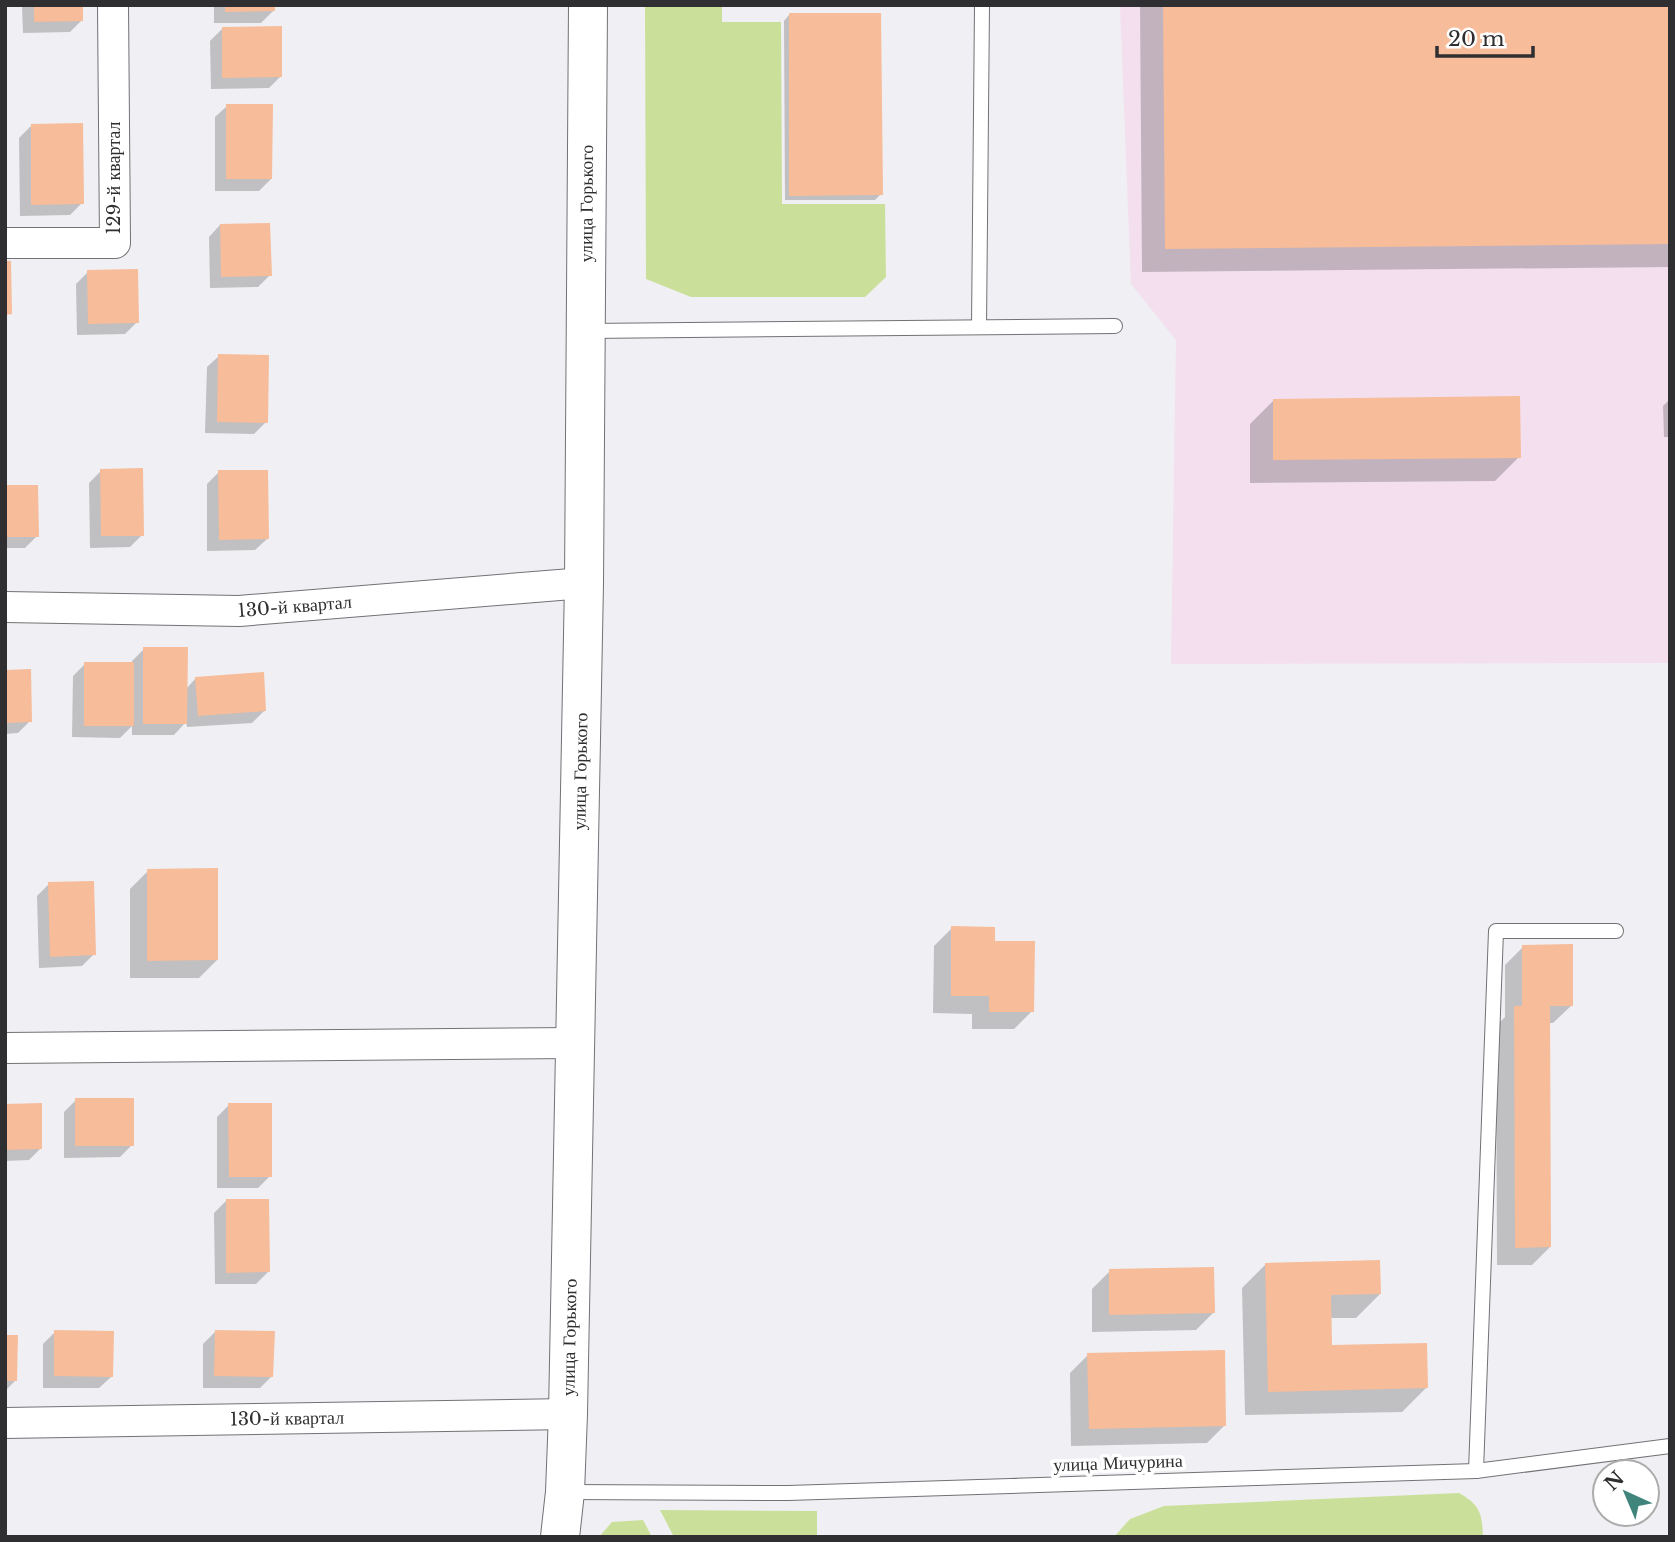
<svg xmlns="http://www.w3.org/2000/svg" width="1675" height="1542" font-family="'Libre Baskerville',serif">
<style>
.industrial{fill:#f3dfee}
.green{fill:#cae09a}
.shadow{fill:#0003}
.building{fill:#f7bc99}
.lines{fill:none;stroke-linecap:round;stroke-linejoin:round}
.lane-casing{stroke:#727175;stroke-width:16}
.street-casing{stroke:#727175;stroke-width:32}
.secondary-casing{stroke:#727175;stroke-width:40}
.lane{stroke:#fff;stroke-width:14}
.street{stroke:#fff;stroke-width:30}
.secondary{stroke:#fff;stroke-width:38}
.labels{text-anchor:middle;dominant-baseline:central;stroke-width:7;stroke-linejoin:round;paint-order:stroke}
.street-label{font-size:18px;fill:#2f2e30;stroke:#fff}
</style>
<rect width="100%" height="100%" fill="#f0eff3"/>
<polygon class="industrial" points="1120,5 1670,5 1670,663 1171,664 1176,340 1131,284"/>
<g class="green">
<polygon points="645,5 722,5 722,22 781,22 782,204 885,204 886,277 865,297 691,297 646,279"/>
<path d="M1459,1493C1480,1505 1482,1513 1483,1537H1114L1130,1519L1164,1506Z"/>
<polygon points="660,1510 817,1511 817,1537 674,1537"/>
<polygon points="643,1520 652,1537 599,1537 612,1522"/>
</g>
<g class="shadow">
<polygon points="22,5 81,5 82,20 70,32 23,33"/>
<polygon points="214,5 273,5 273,11 261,23 214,23"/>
<polygon points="1140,5 1670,5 1670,267 1142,272"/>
<polygon points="789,15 881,194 875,200 785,200 784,21"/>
<polygon points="222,29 281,76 269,88 211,89 210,41"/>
<polygon points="227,106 271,179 259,191 215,191 215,117"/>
<polygon points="31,126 82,203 70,215 20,216 19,138"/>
<polygon points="220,225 270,275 258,287 210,288 209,237"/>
<polygon points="88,272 137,322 125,334 77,335 76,284"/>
<polygon points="219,356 266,422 254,434 205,433 207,367"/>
<polygon points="1670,399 1670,437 1664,437 1663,406"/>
<polygon points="1274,400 1519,457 1495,481 1250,483 1250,424"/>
<polygon points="101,471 142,535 130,547 90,548 89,483"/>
<polygon points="219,472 267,539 255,550 207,551 207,484"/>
<polygon points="5,486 37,536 25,548 5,548"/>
<polygon points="144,649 186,689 196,678 264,711 252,723 187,727 186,722 174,735 132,735 132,726 120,738 72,737 73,676 85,664 132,664 132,661"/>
<polygon points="5,671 30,721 18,733 5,734"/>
<polygon points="148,871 217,960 199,978 130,978 130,889"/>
<polygon points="49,884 94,954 82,966 39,968 37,896"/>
<polygon points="952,928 993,943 1032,1011 1014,1029 972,1029 972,1014 933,1013 934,946"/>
<polygon points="1523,947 1572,1005 1553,1023 1548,1023 1550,1247 1532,1265 1497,1265 1496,1026 1505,1017 1505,965"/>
<polygon points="76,1100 132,1145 120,1157 64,1158 64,1112"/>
<polygon points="5,1105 41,1148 29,1160 5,1161"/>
<polygon points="229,1105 270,1176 258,1188 217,1188 217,1117"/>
<polygon points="226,1201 268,1272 256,1284 215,1284 214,1213"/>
<polygon points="1266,1264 1380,1294 1356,1318 1330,1318 1331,1347 1426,1388 1402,1412 1245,1415 1242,1288"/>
<polygon points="1110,1271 1214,1312 1196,1330 1092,1332 1092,1289"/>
<polygon points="55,1332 111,1377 99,1388 43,1388 43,1344"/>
<polygon points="215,1332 272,1376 260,1388 203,1388 203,1344"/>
<polygon points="5,1337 15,1381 5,1391"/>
<polygon points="1088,1355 1225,1425 1207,1443 1071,1446 1070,1373"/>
</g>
<g class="building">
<polygon points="34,5 83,5 83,21 34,22"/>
<polygon points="225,5 275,5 275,11 225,12"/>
<polygon points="1163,5 1670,5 1670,244 1165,249"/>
<polygon points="789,13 881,13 883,195 789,196"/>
<polygon points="282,26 282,77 222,78 222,27"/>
<polygon points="226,104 273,104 272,179 226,179"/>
<polygon points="83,123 84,204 31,205 31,124"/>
<polygon points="270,223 272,276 221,277 220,224"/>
<polygon points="5,261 11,261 12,314 5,315"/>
<polygon points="138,269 139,323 88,324 87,270"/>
<polygon points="218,354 269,355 268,423 217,422"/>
<polygon points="1520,396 1521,458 1273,460 1273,399"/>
<polygon points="143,468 144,536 101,536 100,469"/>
<polygon points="218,470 268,470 269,539 219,540"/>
<polygon points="5,485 38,485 39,537 5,537"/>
<polygon points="143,647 188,647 187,724 143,724"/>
<rect x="84" y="662" width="50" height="64"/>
<polygon points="31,669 32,722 5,723 5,670"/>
<polygon points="264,672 266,711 198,716 195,677"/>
<polygon points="218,868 218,960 147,961 147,869"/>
<polygon points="94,881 96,955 50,957 48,882"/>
<polygon points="951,926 995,927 995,941 1035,941 1034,1012 989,1012 989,996 951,996"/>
<polygon points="1573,944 1573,1006 1550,1006 1551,1247 1515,1248 1514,1006 1522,1006 1522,945"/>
<rect x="75" y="1098" width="59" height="48"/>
<polygon points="42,1103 42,1149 5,1150 5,1104"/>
<polygon points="228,1103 272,1103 272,1177 229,1177"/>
<polygon points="226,1199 269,1199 270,1272 226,1273"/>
<polygon points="1380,1260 1381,1294 1331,1295 1332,1345 1427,1343 1428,1388 1268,1392 1265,1263"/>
<polygon points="1214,1267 1215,1313 1109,1315 1109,1269"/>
<polygon points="54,1330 114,1331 113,1377 54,1376"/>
<polygon points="215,1330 275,1331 273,1377 214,1376"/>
<polygon points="5,1335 18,1335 17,1381 5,1381"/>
<polygon points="1225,1350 1226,1426 1089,1429 1087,1353"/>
</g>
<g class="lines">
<defs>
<g id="lane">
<polyline points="979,327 982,5"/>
<polyline points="587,331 1115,326"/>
<polyline points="1476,1471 1496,931 1616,931"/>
<polyline points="567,1492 788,1493 1476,1471 1670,1446"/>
</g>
<g id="street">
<polyline points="5,243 115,243 113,5"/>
<path id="s1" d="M5,607L239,611L584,583"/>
<polyline points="5,1048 575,1043"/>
<path id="s2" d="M5,1423L568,1414"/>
</g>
<g id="secondary">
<path id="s3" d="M560,1537L565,1492L568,1414L584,583L588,5"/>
</g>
</defs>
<use href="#lane" class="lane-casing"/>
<use href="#street" class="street-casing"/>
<use href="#secondary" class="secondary-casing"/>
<use href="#lane" class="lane"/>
<use href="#street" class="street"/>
<use href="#secondary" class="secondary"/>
</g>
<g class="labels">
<g class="street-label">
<text transform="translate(114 178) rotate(-90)">129-й квартал</text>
<text stroke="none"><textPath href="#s3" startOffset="1334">улица Горького</textPath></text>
<text stroke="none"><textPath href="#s1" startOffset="290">130-й квартал</textPath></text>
<text stroke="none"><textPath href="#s3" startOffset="766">улица Горького</textPath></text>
<text stroke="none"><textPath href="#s3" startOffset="200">улица Горького</textPath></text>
<text stroke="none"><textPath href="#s2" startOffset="282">130-й квартал</textPath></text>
<text transform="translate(1118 1463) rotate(-2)">улица Мичурина</text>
</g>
</g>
<rect width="1675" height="1542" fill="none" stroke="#2f2e30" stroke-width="14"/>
<g transform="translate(1626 1493) rotate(316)"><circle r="33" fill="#ffffff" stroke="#acabac" stroke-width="2"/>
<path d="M0-5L12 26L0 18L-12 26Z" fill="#40857c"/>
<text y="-10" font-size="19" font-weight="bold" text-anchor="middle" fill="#2f2e30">N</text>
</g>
<path d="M1437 46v10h96v-10" fill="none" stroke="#2f2e30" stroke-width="3.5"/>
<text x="1448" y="46" font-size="21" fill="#2f2e30" stroke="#ffffff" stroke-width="5" paint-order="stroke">20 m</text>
</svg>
